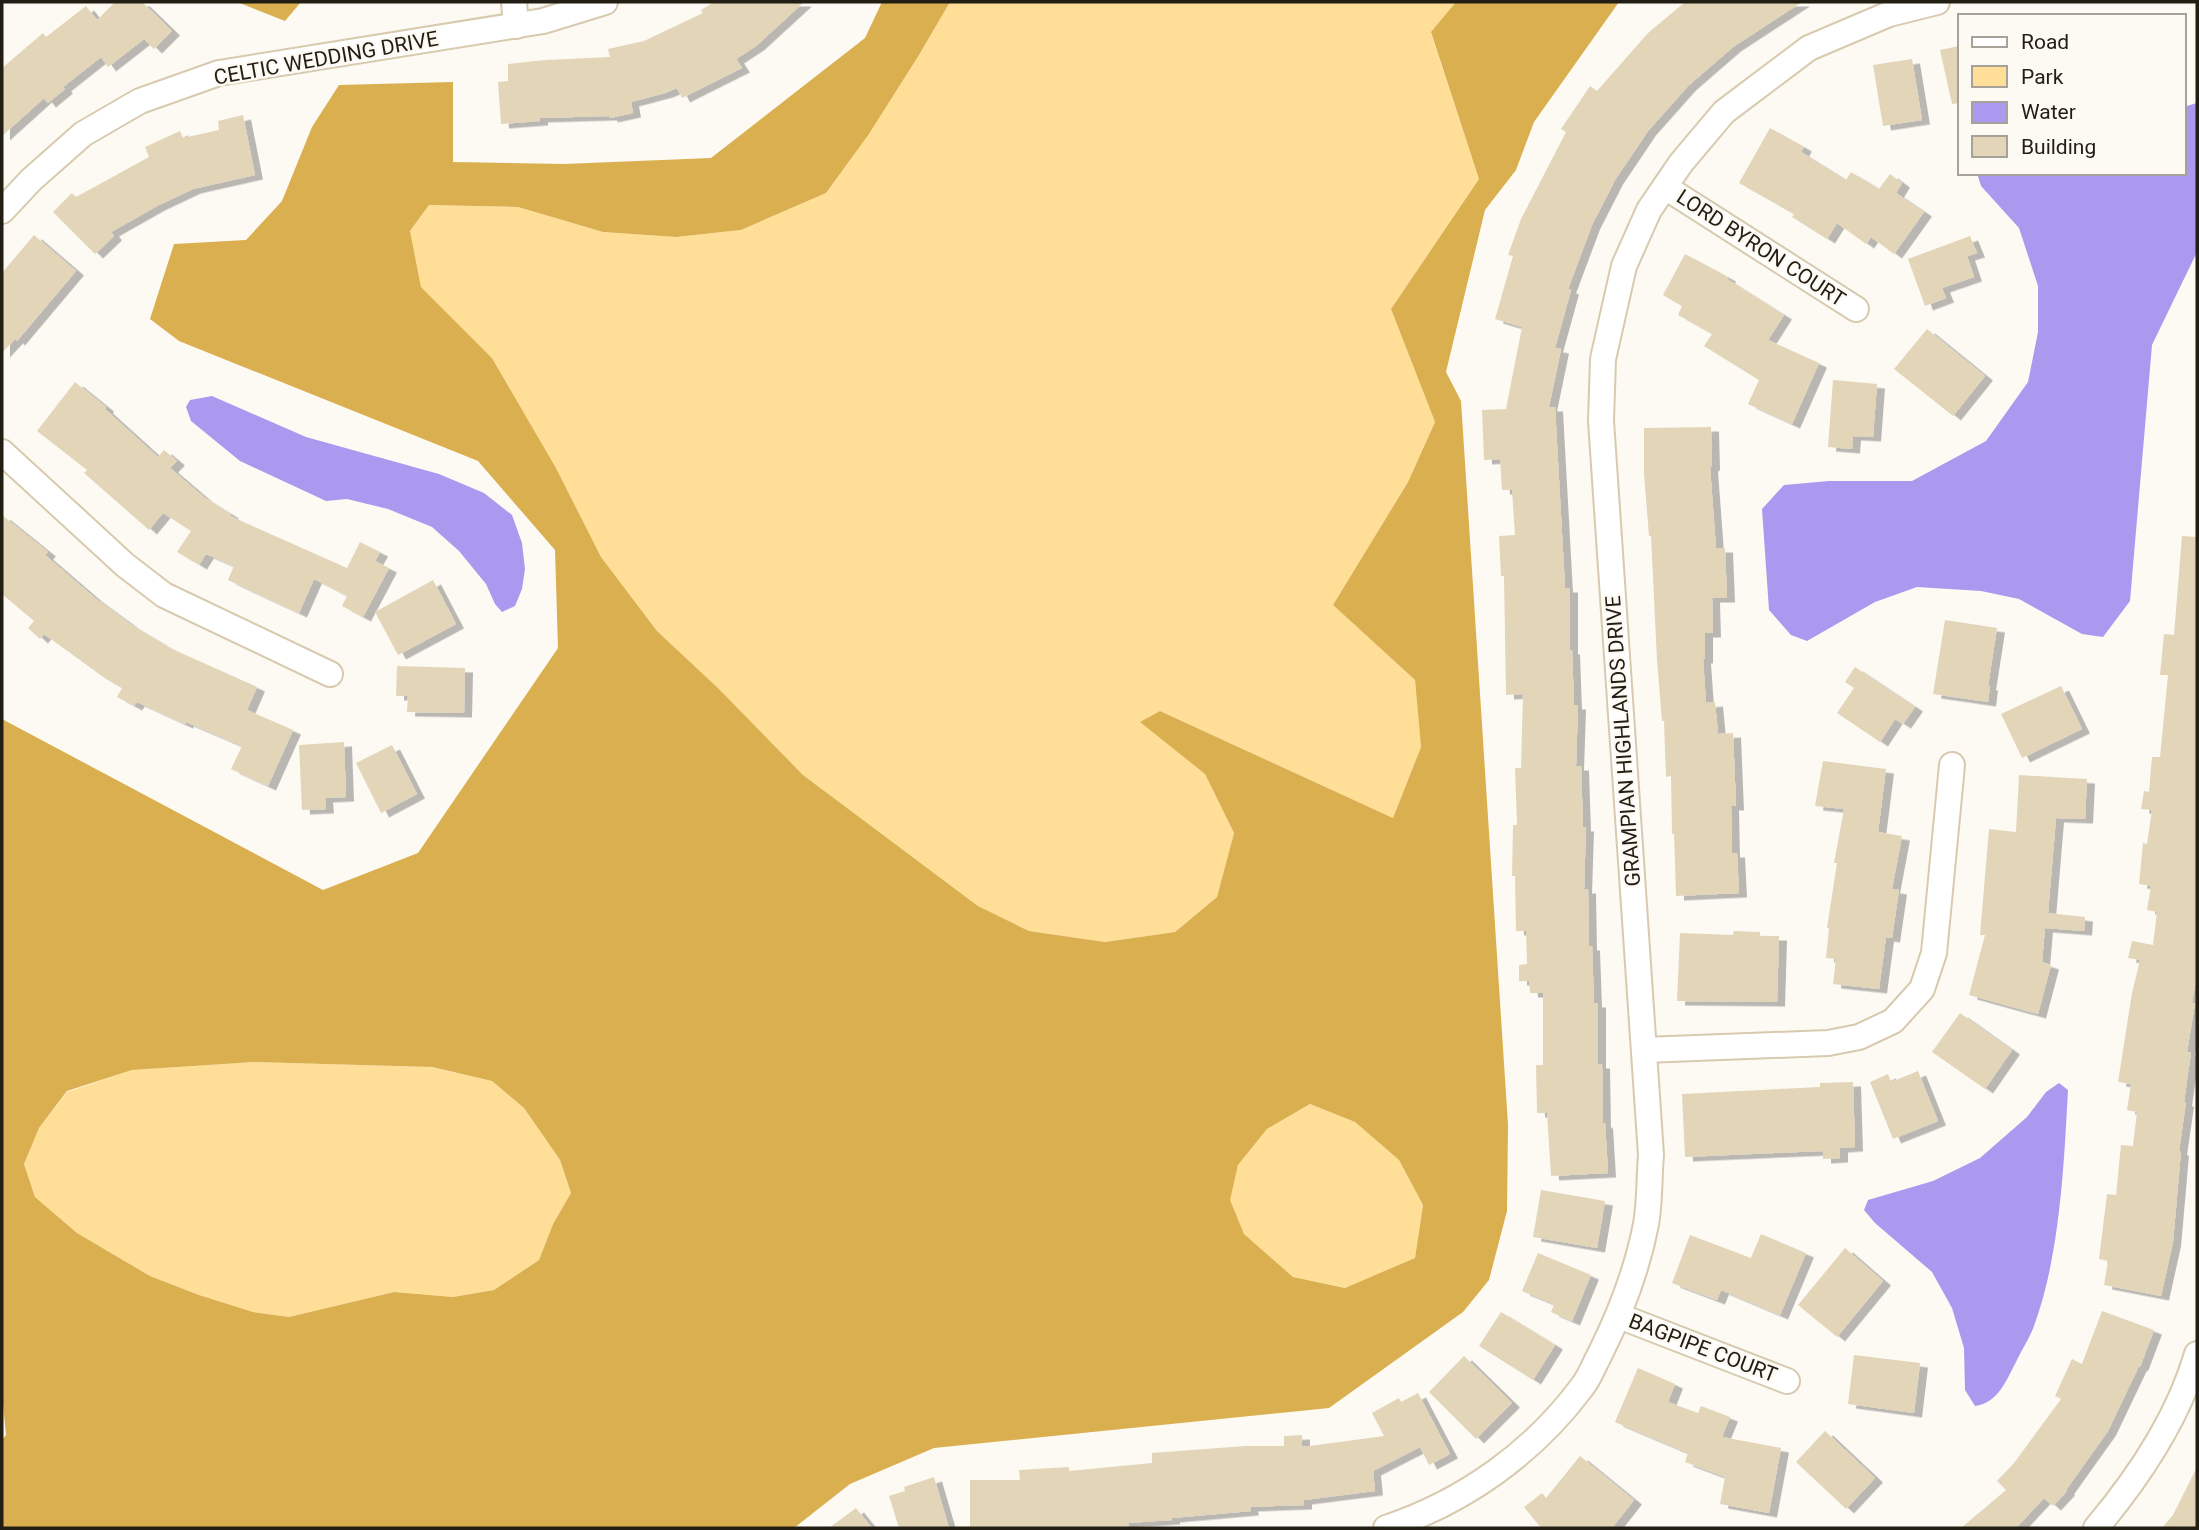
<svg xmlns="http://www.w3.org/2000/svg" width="2199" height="1530" font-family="Roboto,sans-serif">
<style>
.green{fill:#ffde98}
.forest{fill:#daaf4f;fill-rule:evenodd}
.water{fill:#ab99ef}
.building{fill:#e3d5b8;filter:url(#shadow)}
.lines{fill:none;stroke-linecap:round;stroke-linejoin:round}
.minor-casing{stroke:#d8caae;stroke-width:28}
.minor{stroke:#fff;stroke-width:24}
.labels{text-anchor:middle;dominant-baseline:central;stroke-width:5;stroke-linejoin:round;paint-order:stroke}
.street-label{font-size:21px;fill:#231e13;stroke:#fdfaf4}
</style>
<defs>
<filter id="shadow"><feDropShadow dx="8" dy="4.5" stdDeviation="0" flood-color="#0004"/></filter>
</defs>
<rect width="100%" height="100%" fill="#fdfaf4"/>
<g class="green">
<polygon points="950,2 1456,2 1431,33 1479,179 1391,309 1435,422 1408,482 1333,605 1415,680 1421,747 1393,818 1160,711 1141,722 1205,774 1234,833 1217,897 1175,932 1105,942 1029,931 978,906 803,775 719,689 657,631 601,557 556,468 492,358 421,287 410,231 429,205 518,207 603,232 676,237 741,230 826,193 869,134 919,55"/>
<polygon points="254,1062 431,1067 492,1081 524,1108 560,1160 571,1193 553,1224 539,1260 494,1290 453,1297 394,1292 289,1317 253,1312 199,1295 150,1276 77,1233 35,1197 24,1164 39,1128 67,1092 132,1070"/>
<polygon points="1310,1104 1355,1122 1399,1160 1423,1205 1415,1258 1346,1288 1293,1277 1244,1234 1229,1200 1238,1165 1267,1129"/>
</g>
<g class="forest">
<polygon points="237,2 301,2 285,21"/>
<path d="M882,2H950L919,55L869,134L826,193L741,230L676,237L603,232L518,207L429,205L410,231L421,287L492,358L556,468L601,557L657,631L719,689L803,775L978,906L1029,931L1105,942L1175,932L1217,897L1234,833L1205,774L1140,722L1160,711L1393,818L1421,747L1415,680L1333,605L1408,482L1435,422L1391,309L1479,179L1431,32L1456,2H1619L1534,122L1516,170L1485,210L1446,372L1461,401L1508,1125L1507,1211L1489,1280L1463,1312L1329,1408L934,1448L850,1484L794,1528H2V1440L6,1435L2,1393V719L323,890L418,853L558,648L555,550L478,461L179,341L150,319L174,244L246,240L282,201L312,127L339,85L453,82V162L564,164L711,158L865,38ZM254,1062L432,1067L492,1081L524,1108L560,1160L571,1193L553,1224L539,1260L494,1290L453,1297L394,1292L289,1317L253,1312L199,1295L150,1276L77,1233L35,1197L24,1164L39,1128L67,1091L132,1070ZM1310,1104L1355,1122L1399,1160L1423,1205L1415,1258L1345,1288L1293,1277L1244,1234L1230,1200L1238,1165L1267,1129Z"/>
</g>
<g class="water">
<polygon points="2197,103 2197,252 2152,345 2130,601 2103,637 2082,634 2019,599 1981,591 1917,587 1875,602 1807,641 1791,635 1769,610 1762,509 1784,485 1829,481 1912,481 1986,441 2028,382 2038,332 2038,286 2019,228 1981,186 1977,173 2183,173 2183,107"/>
<polygon points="212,396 306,437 439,474 484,493 512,515 522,543 525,569 522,589 515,606 502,612 495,604 486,584 459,551 432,527 388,509 347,499 326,501 240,461 191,421 186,407 190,400"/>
<path d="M2059,1083L2068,1090C2064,1164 2060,1254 2035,1323C2031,1336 2022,1349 2016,1362C2006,1381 1998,1403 1975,1406L1965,1390L1964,1348L1952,1308L1932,1272L1875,1223L1864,1210L1868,1200L1933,1181L1980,1158L2027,1117L2046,1092Z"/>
</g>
<g class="building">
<polygon points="115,2 142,2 172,31 154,49 144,39 108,67 101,57 63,87 65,89 48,103 44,98 2,136 2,68 43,33 46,37 86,6 97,20"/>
<polygon points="714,2 804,2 756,46 736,59 742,68 682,98 677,88 665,93 631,102 633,113 610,118 609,116 540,118 540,121 501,124 498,82 508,81 508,64 545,60 610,57 608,49 644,41 703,13 701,10"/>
<polygon points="1685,2 1802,2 1733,47 1688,86 1648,131 1615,180 1592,225 1568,289 1571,290 1555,348 1561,349 1549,407 1555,407 1565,588 1570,588 1570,650 1572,650 1574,705 1578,705 1576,766 1581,766 1583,827 1586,827 1584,889 1588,889 1589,946 1592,946 1594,1003 1598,1003 1598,1064 1602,1064 1603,1124 1605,1123 1608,1173 1551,1176 1547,1113 1537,1113 1536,1065 1543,1065 1543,993 1530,993 1529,981 1519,981 1519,965 1527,964 1526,931 1516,931 1515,876 1512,876 1513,825 1517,825 1515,768 1521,768 1523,694 1506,695 1504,576 1501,576 1499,536 1515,535 1512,490 1502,490 1500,459 1484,460 1482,410 1506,409 1522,327 1495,319 1513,256 1508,255 1521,219 1566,132 1561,129 1590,86 1597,91 1648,33"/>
<polygon points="1959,46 1959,103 1952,104 1940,50"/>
<polygon points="1912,59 1922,120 1883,126 1873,65"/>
<polygon points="243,115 255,175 193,189 157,206 111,232 114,236 95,254 53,212 72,193 76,197 149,157 145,147 180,131 183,138 219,130 218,121"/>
<polygon points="1770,128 1804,147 1801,152 1846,180 1851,172 1879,189 1890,174 1902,183 1896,193 1924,212 1894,254 1871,237 1866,244 1837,223 1827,239 1792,217 1794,214 1739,183"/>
<polygon points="34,235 76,271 17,341 15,339 2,353 2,273"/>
<polygon points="1970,236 1977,253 1967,256 1974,277 1942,288 1946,298 1925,306 1908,259"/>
<polygon points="1685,254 1728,277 1727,279 1784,315 1768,340 1819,363 1792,424 1748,404 1759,380 1704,346 1712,334 1678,315 1682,306 1663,295"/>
<polygon points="1927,329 1985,376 1953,416 1894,369"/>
<polygon points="1833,380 1877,384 1873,437 1853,436 1852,449 1828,447"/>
<polygon points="75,382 106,407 105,409 158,457 164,450 177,461 170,468 205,498 231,514 230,516 347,568 360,542 380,552 375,561 389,568 363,617 342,606 347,596 314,579 299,613 228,580 234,566 206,554 199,565 177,552 191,531 163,513 149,530 84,473 87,470 37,431"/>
<polygon points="1711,427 1712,466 1710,467 1716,548 1725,548 1727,598 1712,598 1713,633 1705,633 1705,659 1703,659 1706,703 1715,702 1718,734 1733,733 1736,806 1731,806 1732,853 1737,853 1739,893 1676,896 1674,834 1672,834 1671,776 1666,777 1664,721 1662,721 1657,660 1651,536 1649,536 1644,474 1644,428"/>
<polygon points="2,515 48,552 45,555 95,598 132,625 170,648 257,687 247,710 293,730 268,786 231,769 242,746 186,722 185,724 137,702 134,706 117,697 122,688 106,679 44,634 40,639 28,628 34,621 2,594"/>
<polygon points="2182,536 2197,537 2197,973 2192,1003 2195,1003 2187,1052 2191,1052 2184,1102 2186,1102 2179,1151 2181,1151 2173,1242 2161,1296 2104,1285 2108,1261 2099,1259 2107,1194 2116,1195 2121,1145 2133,1146 2137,1112 2127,1110 2131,1084 2118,1082 2132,993 2140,960 2128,958 2132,941 2153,945 2157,912 2147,910 2151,886 2139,884 2143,843 2147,844 2152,810 2141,809 2144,791 2149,792 2152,757 2160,757 2168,675 2160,675 2164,634 2174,635"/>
<polygon points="433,580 456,624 398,655 375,612"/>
<polygon points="1945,620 1997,628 1988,686 1990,686 1988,702 1933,694"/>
<polygon points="397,666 465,668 464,713 407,712 408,696 396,696"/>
<polygon points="1855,667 1915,707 1903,724 1895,719 1880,742 1837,713 1854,688 1845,682"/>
<polygon points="2061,686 2082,729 2022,758 2001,714"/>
<polygon points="344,742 346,797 325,798 326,809 302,810 299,745"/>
<polygon points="392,745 417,794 381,813 356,763"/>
<polygon points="1823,761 1886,769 1878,832 1902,836 1892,889 1899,890 1892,938 1886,937 1879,989 1833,984 1836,959 1826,958 1829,928 1827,928 1837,863 1834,863 1844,809 1815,806"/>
<polygon points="2019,775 2087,779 2085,819 2056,818 2048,913 2085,917 2084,931 2045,928 2042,962 2051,965 2038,1014 1969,995 1985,935 1980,935 1989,829 2016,832"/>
<polygon points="1734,931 1760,932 1760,936 1779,936 1777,1002 1677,1001 1680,933 1733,935"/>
<polygon points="1960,1013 2012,1050 1985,1089 1932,1052"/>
<polygon points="1918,1071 1938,1121 1893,1139 1870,1082 1888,1074 1891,1082"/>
<polygon points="1853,1082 1855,1147 1840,1148 1840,1158 1823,1159 1823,1151 1685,1157 1682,1094 1820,1087 1820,1083"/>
<polygon points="1541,1190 1605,1201 1597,1248 1533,1237"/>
<polygon points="1761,1234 1806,1253 1780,1315 1721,1290 1717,1300 1672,1283 1690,1235 1751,1258"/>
<polygon points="1845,1248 1883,1281 1837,1337 1798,1305"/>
<polygon points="1538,1253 1591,1275 1572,1321 1551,1312 1554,1304 1522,1291"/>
<polygon points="2102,1311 2154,1330 2140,1367 2139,1366 2108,1431 2066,1490 2067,1491 2053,1506 2044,1498 2016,1528 1961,1528 2006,1490 1997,1481 2014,1463 2061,1399 2055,1396 2072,1359 2082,1364"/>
<polygon points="1501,1312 1555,1345 1533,1380 1479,1346"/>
<polygon points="1854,1355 1920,1363 1914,1413 1848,1404"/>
<polygon points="1464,1356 1512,1403 1476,1439 1429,1392"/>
<polygon points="1638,1368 1675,1384 1668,1402 1698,1413 1701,1406 1730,1417 1722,1437 1781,1448 1769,1513 1720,1504 1725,1477 1685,1462 1688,1453 1615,1422"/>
<polygon points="1418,1393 1450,1454 1429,1465 1420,1447 1373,1471 1375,1491 1304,1500 1304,1505 1250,1507 1251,1511 1172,1518 1172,1520 1128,1523 1129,1526 1104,1528 970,1528 970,1480 1020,1480 1019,1470 1069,1467 1069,1471 1152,1463 1152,1453 1245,1446 1284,1446 1284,1436 1302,1435 1302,1447 1384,1436 1372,1413 1399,1398 1401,1402"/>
<polygon points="1825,1431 1875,1478 1846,1509 1796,1462"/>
<polygon points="1580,1456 1634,1500 1612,1528 1541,1528 1524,1507 1542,1493 1546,1498"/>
<polygon points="2197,1467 2197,1528 2162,1528 2173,1515"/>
<polygon points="934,1477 949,1528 899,1528 889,1496 905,1491 904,1487"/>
<polygon points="856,1508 872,1528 829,1528"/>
</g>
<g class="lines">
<defs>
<g id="minor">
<polyline points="514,2 516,26"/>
<polyline points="1665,187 1856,309"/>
<polyline points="2,211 31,180 83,134 140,101 219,73 543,21 605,2"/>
<polyline points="2,452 125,565 164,595 330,674"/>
<polyline points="1644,1050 1828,1043 1859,1037 1893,1021 1922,989 1934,953 1952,765"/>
<polyline points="1619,1316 1787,1381"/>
<path d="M1386,1528C1464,1502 1533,1453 1582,1387C1590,1377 1594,1365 1600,1354C1621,1312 1637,1271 1646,1224C1650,1202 1649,1177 1651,1155L1601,421L1603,359L1624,266L1649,210L1681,163L1724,112L1809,48L1889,14L1937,2"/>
<path d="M2096,1528C2139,1477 2178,1419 2197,1354"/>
</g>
</defs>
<use href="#minor" class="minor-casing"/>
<use href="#minor" class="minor"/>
</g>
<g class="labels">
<g class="street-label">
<text transform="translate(326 58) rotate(-10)">CELTIC WEDDING DRIVE</text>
<text transform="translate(1761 248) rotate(33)">LORD BYRON COURT</text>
<text transform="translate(1623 741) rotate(-94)">GRAMPIAN HIGHLANDS DRIVE</text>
<text transform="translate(1703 1348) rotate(21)">BAGPIPE COURT</text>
</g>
</g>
<rect width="2199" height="1530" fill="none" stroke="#231e13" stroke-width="7"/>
<rect x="1958" y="14" width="228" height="161" fill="#fdfaf4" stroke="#a6a29a" stroke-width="2"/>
<rect x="1972" y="37" width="35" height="10" fill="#ffffff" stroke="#a6a29a" stroke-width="2"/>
<text x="2021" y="49" font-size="21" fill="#231e13">Road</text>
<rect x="1972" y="66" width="35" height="21" fill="#ffde98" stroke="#a6a29a" stroke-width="2"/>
<text x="2021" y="84" font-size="21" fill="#231e13">Park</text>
<rect x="1972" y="102" width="35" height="21" fill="#ab99ef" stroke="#a6a29a" stroke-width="2"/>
<text x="2021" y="119" font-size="21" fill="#231e13">Water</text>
<rect x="1972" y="136" width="35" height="21" fill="#e3d5b8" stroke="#a6a29a" stroke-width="2"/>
<text x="2021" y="154" font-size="21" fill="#231e13">Building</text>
</svg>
